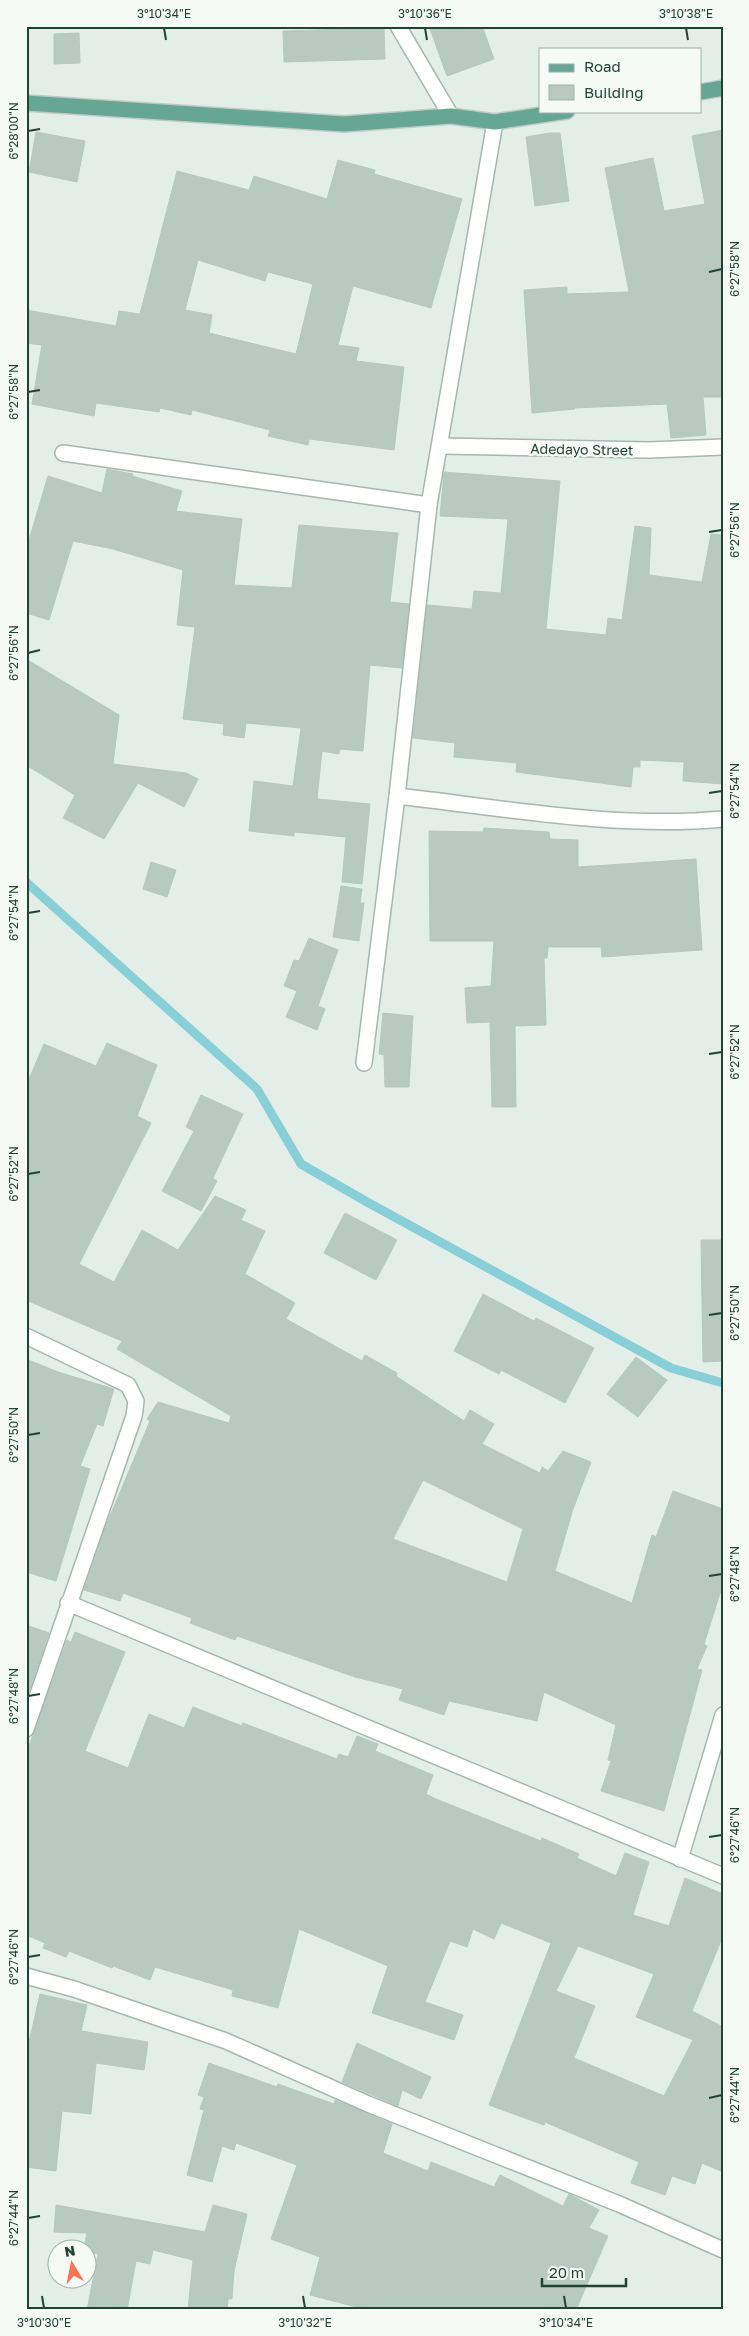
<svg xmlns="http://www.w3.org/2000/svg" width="749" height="2336" font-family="'Golos Text',sans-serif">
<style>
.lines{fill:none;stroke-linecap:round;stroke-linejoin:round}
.stream{stroke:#88cfd7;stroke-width:9}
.building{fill:#b8c9c2;stroke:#b5c9c0;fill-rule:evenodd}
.minor-casing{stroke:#a5b7b0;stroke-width:18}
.major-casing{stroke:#c1cac7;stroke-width:18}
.minor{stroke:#fff;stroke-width:15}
.major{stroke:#65a793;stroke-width:15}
.ticks{fill:none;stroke:#214237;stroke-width:2}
.labels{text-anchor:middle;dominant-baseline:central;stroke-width:5;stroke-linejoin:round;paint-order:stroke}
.street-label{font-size:14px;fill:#214237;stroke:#f5faf7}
.neatline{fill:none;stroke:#214237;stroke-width:2}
.ticks-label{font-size:12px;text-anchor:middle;fill:#214237}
</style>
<rect width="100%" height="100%" fill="#e3eee9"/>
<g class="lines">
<polyline class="stream" points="26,882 257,1089 301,1164 367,1202 671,1368 723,1383"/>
</g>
<g class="building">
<polygon points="429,26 482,26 494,59 447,76"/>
<polygon points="384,28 385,59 284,62 283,31"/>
<polygon points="79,33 80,63 54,64 54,34"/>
<polygon points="723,130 723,397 703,397 706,435 671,438 667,404 574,408 575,409 532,413 524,290 567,287 567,294 629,292 605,168 653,158 664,211 705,204 692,136"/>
<polygon points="36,132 85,141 77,182 29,172"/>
<polygon points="550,133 560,133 569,201 535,206 526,137"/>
<path d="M338,160L375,170L374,174L462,199L431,308L353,286L338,345L359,348L356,361L404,367L394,450L309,439L308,445L268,436L270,430L192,410L191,415L160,408L159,412L96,403L94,416L32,404L42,345L26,343V310L116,326L119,311L140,314L177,171L249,190L254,176L327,199ZM198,260L265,281L268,272L313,284L296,354L209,333L212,315L185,310Z"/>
<polygon points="107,469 133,474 132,476 182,491 176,511 242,519 234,585 292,588 299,525 398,533 390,602 409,604 402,668 370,665 363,751 340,749 339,754 322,751 317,799 370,804 362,884 342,882 346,837 294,832 294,836 249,831 254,781 293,786 301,728 246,723 244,738 223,735 224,724 183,719 195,627 177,625 183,570 113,549 73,541 49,620 26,613 26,550 48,476 102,493"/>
<polygon points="444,472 560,481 546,629 606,635 608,618 622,620 635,526 651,528 649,575 702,582 711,534 723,535 723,784 683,781 684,762 640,760 640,767 633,767 631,787 516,772 517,763 454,757 455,743 413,738 427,605 472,609 474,591 501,593 508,519 440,516"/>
<polygon points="26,659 119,715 113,764 186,773 198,779 184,807 138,783 104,839 63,818 75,795 26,765"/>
<polygon points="484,828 549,832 550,839 578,840 578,867 696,859 702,950 602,957 601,947 548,947 547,958 544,958 546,1025 515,1026 516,1107 492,1107 490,1022 467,1023 465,988 491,986 494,941 430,941 429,831 483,832"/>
<polygon points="151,862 176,870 167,897 143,889"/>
<polygon points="341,886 362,889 360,903 364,903 359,941 333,937"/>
<polygon points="309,938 338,950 318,1006 325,1009 317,1030 286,1017 297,991 284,986 294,960 299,961"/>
<polygon points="383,1013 413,1016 409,1087 385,1087 384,1055 379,1054"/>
<path d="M107,1043L157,1065L137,1116L151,1123L79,1264L114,1282L142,1230L178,1250L215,1196L246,1210L241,1220L265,1231L245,1274L295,1303L286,1319L362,1361L365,1355L397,1373L396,1376L464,1421L470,1410L494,1424L482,1444L540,1473L542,1467L548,1471L563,1451L591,1462L573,1509L555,1571L632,1603L652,1535L656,1537L673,1491L723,1509V1584L704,1644L707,1646L697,1669L702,1670L664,1811L601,1791L611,1761L608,1760L616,1725L544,1692L537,1721L449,1701L444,1715L399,1700L403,1689L355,1677L237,1636L235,1640L190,1623L192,1618L123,1593L120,1601L84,1590L105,1528L150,1421L147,1419L158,1402L229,1423L231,1416L117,1349L122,1341L26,1300V1086L44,1044L96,1066ZM423,1480L523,1529L507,1582L393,1539Z"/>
<polygon points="201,1095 243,1114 213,1178 217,1181 201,1211 162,1191 194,1131 186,1127"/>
<polygon points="345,1213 397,1240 376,1280 324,1253"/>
<polygon points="701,1240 723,1240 723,1361 703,1362"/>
<polygon points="483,1294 534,1321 536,1318 594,1348 565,1403 501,1370 499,1374 454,1351"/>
<polygon points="636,1357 667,1380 638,1417 607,1394"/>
<polygon points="26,1359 58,1372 114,1389 103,1426 97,1424 80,1466 90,1469 56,1581 26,1572"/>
<polygon points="26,1625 49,1633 26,1700"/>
<path d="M75,1632L125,1652L85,1751L128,1768L149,1714L184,1728L193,1707L242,1726L243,1723L337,1759L339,1754L348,1757L357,1736L378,1744L375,1751L433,1775L426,1794L436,1799L541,1841L542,1838L579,1854L577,1858L616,1876L625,1853L649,1862L633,1915L669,1926L685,1878L723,1894V1936L692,2011L723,2027V2172L702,2163L695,2184L672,2176L665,2195L631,2183L639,2162L545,2122L544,2125L489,2105L551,1943L501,1923L494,1939L473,1929L467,1947L450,1941L425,2002L463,2015L454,2040L372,2013L388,1966L299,1929L278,2008L232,1996L233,1990L155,1967L150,1980L113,1966L112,1968L69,1951L66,1957L43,1948L45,1943L26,1935V1754L67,1640L71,1642ZM578,1946L654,1974L636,2017L693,2040L664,2096L574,2058L595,2006L556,1991Z"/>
<polygon points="40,1994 87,2005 81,2031 148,2042 144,2070 96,2063 91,2114 62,2111 56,2171 26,2167 26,2055"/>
<polygon points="357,2043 431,2077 421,2099 402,2090 398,2106 342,2082"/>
<polygon points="209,2063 277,2087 278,2084 334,2104 335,2100 392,2124 383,2153 428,2171 431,2162 494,2187 500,2175 563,2206 569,2194 599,2210 589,2228 608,2236 576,2310 368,2310 310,2295 320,2257 271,2239 297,2165 236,2143 234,2150 222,2146 212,2182 187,2175 204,2110 200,2109 204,2097 198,2095"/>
<polygon points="56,2205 205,2232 213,2205 247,2214 234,2271 232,2299 228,2299 227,2310 188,2310 193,2260 153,2250 150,2264 136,2261 127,2310 87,2310 98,2254 88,2252 88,2248 84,2248 87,2233 54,2232"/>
</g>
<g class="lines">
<defs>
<g id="minor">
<polyline points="398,26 451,116"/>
<polyline points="441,446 649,450 723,447"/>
<polyline points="63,453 429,505"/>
<path d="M397,796C504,808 615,829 723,819"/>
<polyline points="364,1063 397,796 429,505 495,122"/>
<polyline points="26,1336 128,1385 136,1401 134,1416 26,1729"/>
<polyline points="68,1603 723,1876"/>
<polyline points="680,1859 723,1715"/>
<polyline points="26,1976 74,1989 226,2041 368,2104 619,2204 723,2250"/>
</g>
<g id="major">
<polyline points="700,92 723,88"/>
<polyline points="26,103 344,124 451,116 495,122 567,111"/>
</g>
</defs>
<use href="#minor" class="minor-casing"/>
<use href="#major" class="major-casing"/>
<use href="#minor" class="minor"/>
<use href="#major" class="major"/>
</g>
<path class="ticks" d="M164,28L166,40M425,28L427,40M686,28L688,40M28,131L40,129M709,272L722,269M28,392L40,390M709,532L722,530M28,653L40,650M709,793L722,791M28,913L40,911M709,1054L722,1052M28,1174L40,1172M709,1315L722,1313M28,1435L40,1433M709,1576L722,1574M28,1696L40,1694M709,1837L722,1835M28,1957L40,1955M709,2098L722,2095M28,2218L40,2216M42,2296L44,2308M303,2296L305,2308M564,2296L566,2308"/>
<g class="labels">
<g class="street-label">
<text transform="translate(582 449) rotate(1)">Adedayo Street</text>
</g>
</g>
<rect width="749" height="2336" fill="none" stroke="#f5faf7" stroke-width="55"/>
<rect x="539" y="48" width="162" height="65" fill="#f5faf7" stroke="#a0b0aa"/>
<rect x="549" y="64" width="25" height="8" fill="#65a793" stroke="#a0b0aa"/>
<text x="584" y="72" font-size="15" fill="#214237">Road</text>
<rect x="549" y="85" width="25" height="15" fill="#b8c9c2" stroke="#a0b0aa"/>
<text x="584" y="98" font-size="15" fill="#214237">Building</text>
<g transform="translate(72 2264) rotate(350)"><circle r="24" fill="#f5faf7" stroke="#a0b0aa"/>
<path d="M0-4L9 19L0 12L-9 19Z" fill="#fd7453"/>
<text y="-8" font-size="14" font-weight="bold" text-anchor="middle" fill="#214237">N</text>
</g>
<path d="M542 2278v8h84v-8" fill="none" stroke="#214237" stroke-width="2.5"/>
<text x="549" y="2278" font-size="15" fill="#214237" stroke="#f5faf7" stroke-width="4" paint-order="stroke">20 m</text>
<rect x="28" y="28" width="694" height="2280" class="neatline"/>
<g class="ticks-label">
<text x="164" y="18">3°10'34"E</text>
<text x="425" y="18">3°10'36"E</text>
<text x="686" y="18">3°10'38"E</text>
<text transform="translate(14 131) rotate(-90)" y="4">6°28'00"N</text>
<text transform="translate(735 269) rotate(-90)" y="4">6°27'58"N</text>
<text transform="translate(14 392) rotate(-90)" y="4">6°27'58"N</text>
<text transform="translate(735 530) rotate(-90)" y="4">6°27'56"N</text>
<text transform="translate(14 653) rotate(-90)" y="4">6°27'56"N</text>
<text transform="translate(735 791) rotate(-90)" y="4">6°27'54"N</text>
<text transform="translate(14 913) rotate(-90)" y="4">6°27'54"N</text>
<text transform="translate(735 1052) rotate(-90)" y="4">6°27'52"N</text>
<text transform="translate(14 1174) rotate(-90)" y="4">6°27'52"N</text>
<text transform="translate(735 1313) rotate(-90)" y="4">6°27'50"N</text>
<text transform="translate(14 1435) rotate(-90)" y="4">6°27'50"N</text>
<text transform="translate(735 1574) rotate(-90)" y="4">6°27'48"N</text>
<text transform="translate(14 1696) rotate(-90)" y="4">6°27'48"N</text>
<text transform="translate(735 1835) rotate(-90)" y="4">6°27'46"N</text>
<text transform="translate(14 1957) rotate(-90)" y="4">6°27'46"N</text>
<text transform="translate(735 2095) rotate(-90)" y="4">6°27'44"N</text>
<text transform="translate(14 2218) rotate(-90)" y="4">6°27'44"N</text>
<text x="44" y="2327">3°10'30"E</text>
<text x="305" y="2327">3°10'32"E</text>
<text x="566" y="2327">3°10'34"E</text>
</g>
</svg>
